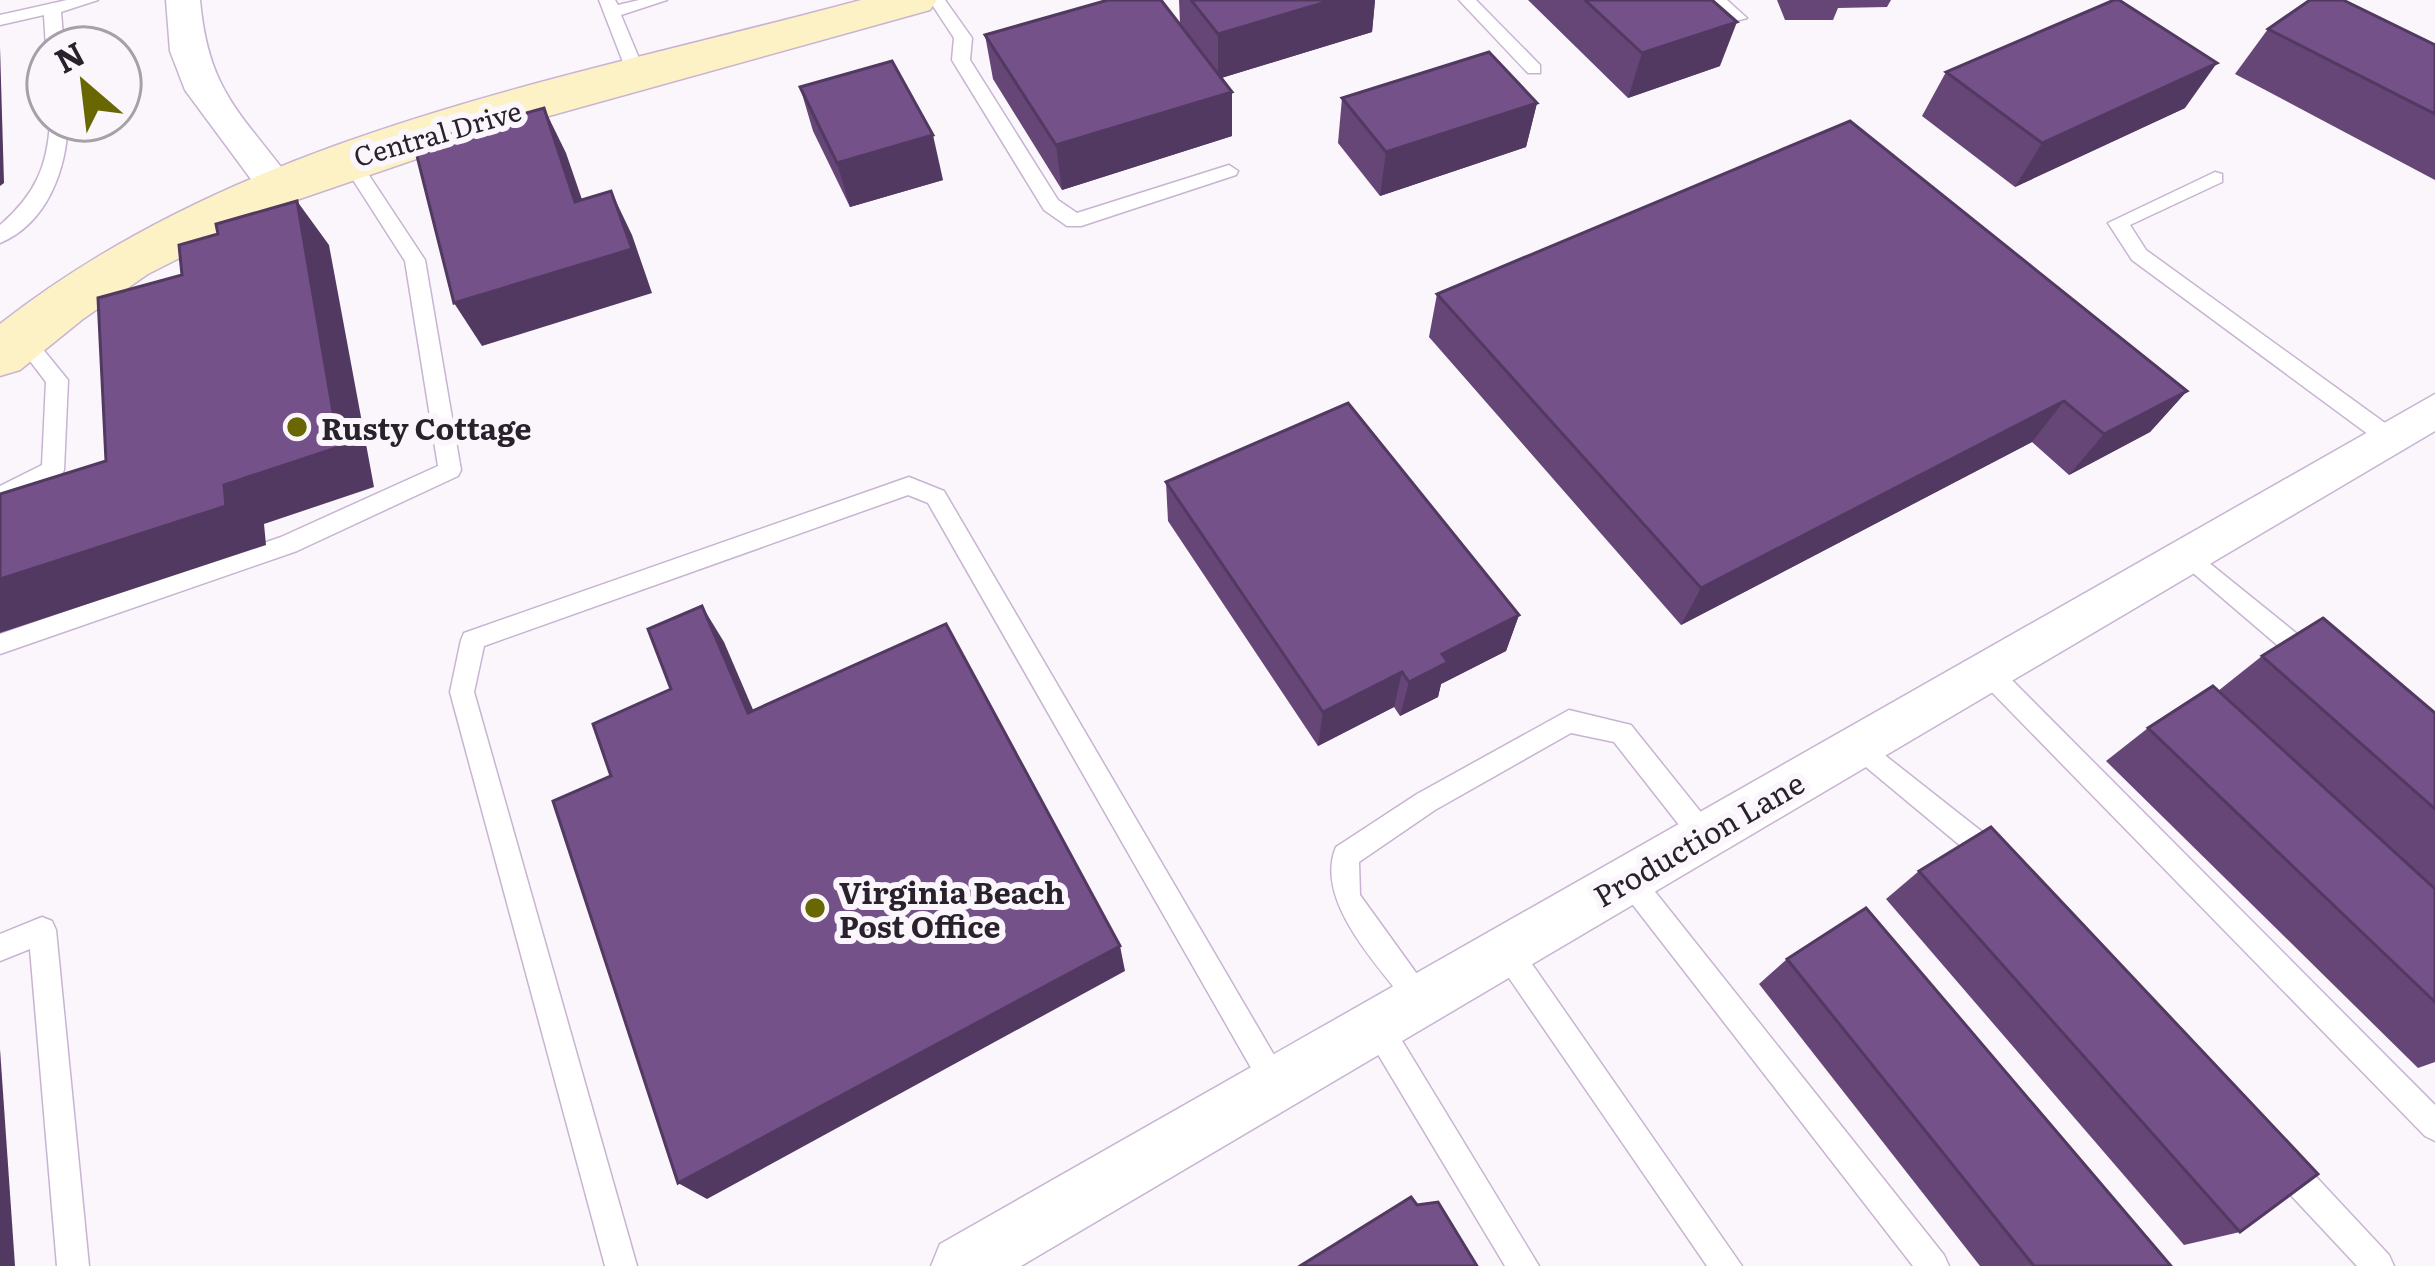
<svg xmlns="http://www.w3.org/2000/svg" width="2435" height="1266" font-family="Literata,serif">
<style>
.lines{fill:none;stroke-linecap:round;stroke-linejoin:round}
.lane-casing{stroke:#c8b4d2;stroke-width:3}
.street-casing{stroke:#c8b4d2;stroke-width:3}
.secondary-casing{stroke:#c8b4d2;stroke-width:3}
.lane{fill:#fff;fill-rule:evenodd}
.street{fill:#fff;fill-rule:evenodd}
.secondary{fill:#fdf1c6;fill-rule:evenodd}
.wall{fill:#654677}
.shaded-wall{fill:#523961}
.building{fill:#75518a;stroke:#523961;stroke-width:3}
.poi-dot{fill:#686702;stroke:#faf6fc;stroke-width:4.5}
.labels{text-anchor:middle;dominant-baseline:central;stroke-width:12;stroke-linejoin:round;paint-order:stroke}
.far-street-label{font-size:27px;fill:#29212c;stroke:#faf6fc}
.poi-label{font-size:30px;font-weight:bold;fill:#29212c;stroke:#faf6fc;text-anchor:start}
.street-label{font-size:30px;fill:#29212c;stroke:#faf6fc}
</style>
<rect width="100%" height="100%" fill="#faf6fc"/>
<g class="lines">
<defs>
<g id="lane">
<polygon points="67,0 98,0 61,12 64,48 46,48 44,15 0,25 0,15"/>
<polygon points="599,0 615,0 618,5 639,0 667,0 621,15 646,75 643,79 631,79 628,75"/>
<polygon points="929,0 945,0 972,38 970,60 1058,200 1077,213 1229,165 1238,171 1236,175 1081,226 1067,226 1044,210 952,60 954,38"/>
<polygon points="1459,0 1476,0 1540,65 1540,73 1528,73"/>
<polygon points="1709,0 1727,0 1747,18 1732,22"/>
<path d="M50,120H68C67,168 48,223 0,243V225C35,195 48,166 50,120Z"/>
<polygon points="348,152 355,154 425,260 461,470 458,476 297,551 0,654 0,634 281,537 438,466 405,261 339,158"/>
<polygon points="2215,172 2222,174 2222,182 2130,225 2146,250 2396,431 2399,437 2396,443 2380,443 2132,260 2108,223"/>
<polygon points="21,328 28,331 68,380 64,470 61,476 0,505 0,486 42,465 46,382 11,336"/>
<polygon points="909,477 944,491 1291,1084 1286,1094 1276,1099 1266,1094 928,503 908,495 484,646 474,692 637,1266 605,1266 450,692 461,640 464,633"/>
<polygon points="2187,545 2322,654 2325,661 2322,668 2313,671 2304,668 2179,561 2175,554 2179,547"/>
<polygon points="1986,659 1995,663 2435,1105 2435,1141 2425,1136 1977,677 1974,670 1977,663"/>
<path d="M1569,710L1631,725L1712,826L1716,835L1712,844L1703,847L1694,844L1614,742L1571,733L1435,810L1359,862L1360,895L1435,999L1431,1009L1421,1013L1411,1009C1381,968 1313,901 1336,847L1417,794Z"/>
<polygon points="1858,734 2004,849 2008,858 2004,867 1995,870 1986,867 1849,753 1845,745 1849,737"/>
<polygon points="1628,865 1637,869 1944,1255 1949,1266 1913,1266 1619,887 1615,878 1619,869"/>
<polygon points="42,917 52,921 56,930 89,1266 57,1266 30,949 0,961 0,934"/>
<polygon points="1506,937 1516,941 1742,1266 1707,1266 1496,959 1492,950 1496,941"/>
<polygon points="1377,1012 1387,1016 1539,1266 1505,1266 1367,1036 1363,1026 1367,1016"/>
<polygon points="2282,1148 2293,1152 2389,1255 2394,1266 2357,1266 2271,1174 2267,1163 2271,1152"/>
</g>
<g id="street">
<path d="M166,0H200C208,88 237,109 288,176L294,185L288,194L275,198L262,194L185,90L170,51Z"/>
<polygon points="2435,394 2435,431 1021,1266 931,1266 940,1244"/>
</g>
<path id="secondary" d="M861,0H937L930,10L513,126L288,203L148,274L83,319L20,370L0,376V324C244,132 568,79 861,0Z"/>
</defs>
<use href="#lane" class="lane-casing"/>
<use href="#street" class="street-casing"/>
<use href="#secondary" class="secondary-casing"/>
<use href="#lane" class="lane"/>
<use href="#street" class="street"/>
<use href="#secondary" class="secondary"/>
</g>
<g class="wall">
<polygon points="1179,0 1375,0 1372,32 1221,78 1232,136 1062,190 993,79 985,35 1180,24"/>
<polygon points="1528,0 1712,0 1720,66 1628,98"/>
<polygon points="1777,0 1891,0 1887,7 1838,8 1833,20 1785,20"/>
<polygon points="2268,29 2435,45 2435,180 2235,74"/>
<polygon points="1946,72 2185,108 2015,187 1922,116"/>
<polygon points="800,87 943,180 850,207 813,131"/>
<polygon points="1342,98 1537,103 1526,147 1380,196 1338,143"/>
<polygon points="1437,294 2187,391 2150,432 2069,475 2032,442 1681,625 1429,337"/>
<polygon points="1166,482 1519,615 1506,651 1441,684 1438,697 1400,716 1394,707 1318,746 1168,521"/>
<polygon points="2262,656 2435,713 2435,1062 2418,1068 2106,761 2148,728 2218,691"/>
<polygon points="1919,871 2240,1232 2184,1245 1886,899"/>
<polygon points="1787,959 2171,1266 1980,1266 1759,984"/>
</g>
<g class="shaded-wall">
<polygon points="1333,0 1375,0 1372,32 1218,79 1218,34"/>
<polygon points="1737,22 1720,66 1628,98 1642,53"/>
<polygon points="0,47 4,183 0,186"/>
<polygon points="2217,63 2185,108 2015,187 2042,143"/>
<polygon points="1232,92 1232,136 1062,190 1056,145"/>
<polygon points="1537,103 1526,147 1380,196 1386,152"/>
<polygon points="544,108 566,153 598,246 575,202"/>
<polygon points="933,135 943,180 850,207 837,163"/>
<polygon points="611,191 632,235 652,293 482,346 454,303"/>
<polygon points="297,201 329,245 374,487 264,524 266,545 0,633 0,579 224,485"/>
<polygon points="2187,391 2150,432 2069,475 2104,434"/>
<polygon points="2064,401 2032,442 1681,625 1701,588"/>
<polygon points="702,606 724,642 769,747 748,713"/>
<polygon points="1519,615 1506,651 1441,684 1438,697 1400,716 1409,682 1442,654"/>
<polygon points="1402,672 1394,707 1318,746 1323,712"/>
<polygon points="1120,946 1125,971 707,1199 678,1183"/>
<polygon points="0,1049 15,1266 0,1266"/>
</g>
<g class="building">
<polygon points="1108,0 1161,0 1232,92 1056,145 985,35"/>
<polygon points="1191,0 1333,0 1218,34"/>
<polygon points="1585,0 1712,0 1737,22 1642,53"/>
<polygon points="2114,0 2119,0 2217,63 2042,143 1946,72"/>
<polygon points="2310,0 2343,0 2435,45 2435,114 2268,29"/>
<polygon points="1489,52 1537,103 1386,152 1342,98"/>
<polygon points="892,61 933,135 837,163 800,87"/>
<polygon points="544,108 575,202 611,191 632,249 454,303 414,144"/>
<polygon points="1850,121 2187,391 2104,434 2064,401 1701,588 1437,294"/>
<polygon points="297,201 339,447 224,485 226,506 0,579 0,494 106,461 98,298 182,275 179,245 218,234 216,224"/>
<polygon points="1348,403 1519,615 1442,654 1448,662 1409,682 1402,672 1323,712 1166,482"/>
<polygon points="702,606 748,713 946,624 1120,946 678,1183 553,801 611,776 593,724 671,689 648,629"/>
<polygon points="2323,618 2435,713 2435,809 2262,656"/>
<polygon points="2213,686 2435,889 2435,1002 2148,728"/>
<polygon points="1991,827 2318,1174 2240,1232 1919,871"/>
<polygon points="1866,908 2171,1266 2034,1266 1787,959"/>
<polygon points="1411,1197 1417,1205 1438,1202 1477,1266 1300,1266"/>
</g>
<g class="poi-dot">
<circle cx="297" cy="427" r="12"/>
<circle cx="815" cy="908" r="12"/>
</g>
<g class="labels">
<g class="far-street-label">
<text transform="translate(437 132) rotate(-16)">Central Drive</text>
</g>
<g class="poi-label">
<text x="321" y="427">Rusty Cottage</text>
<text x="839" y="891">Virginia Beach<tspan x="839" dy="34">Post Office</tspan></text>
</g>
<g class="street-label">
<text transform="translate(1698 838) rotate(-30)">Production Lane</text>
</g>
</g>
<g transform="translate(84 84) rotate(332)"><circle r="57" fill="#faf6fc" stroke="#a6a1a9" stroke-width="3"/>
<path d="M0-9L21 45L0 30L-21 45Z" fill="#686702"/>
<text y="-18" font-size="33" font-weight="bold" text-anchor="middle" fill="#29212c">N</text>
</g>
</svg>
